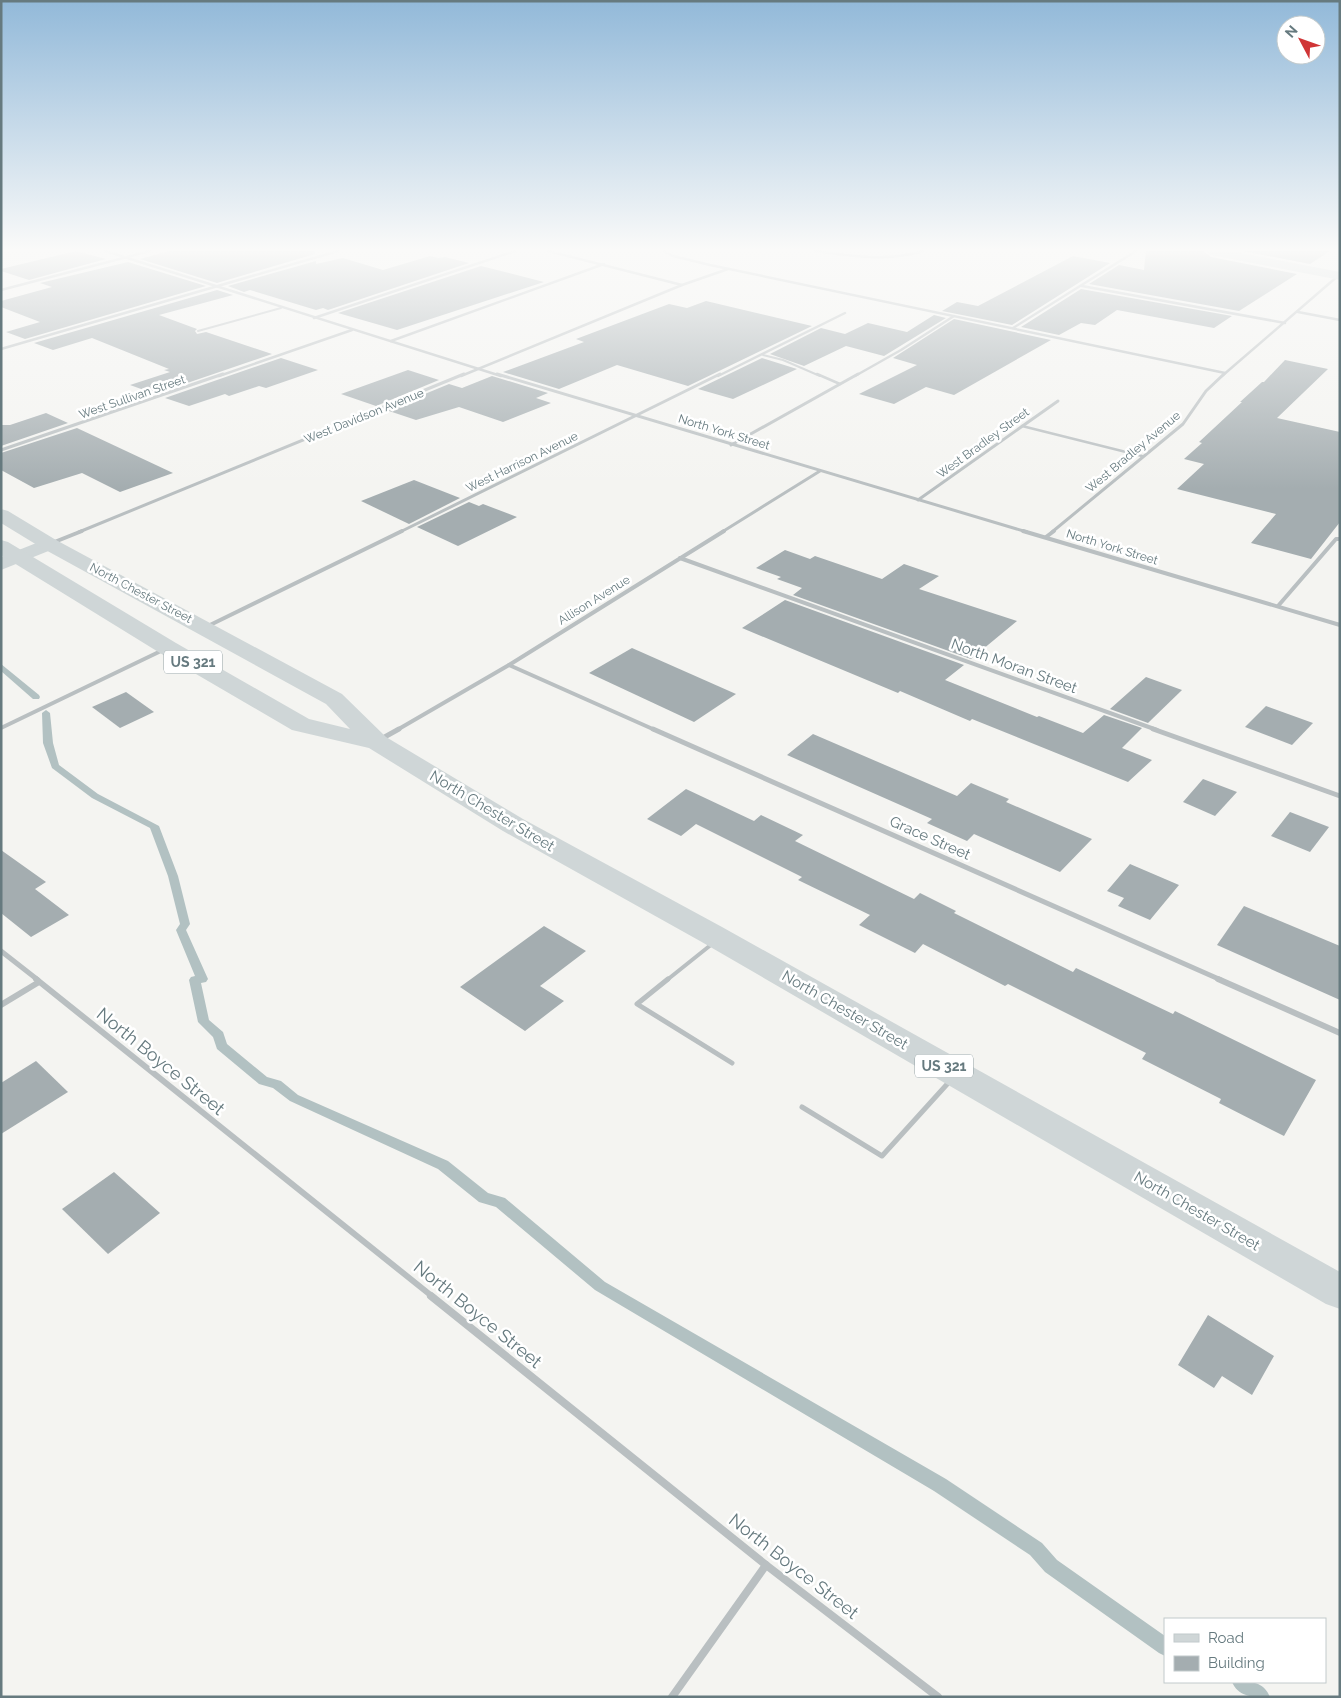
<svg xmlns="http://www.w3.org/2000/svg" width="1341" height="1698" font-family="Raleway,sans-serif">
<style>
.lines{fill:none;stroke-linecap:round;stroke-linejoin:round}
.stream{fill:#b2c1c2;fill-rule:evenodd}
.building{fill:#a4adb0}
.lane-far3{stroke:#b9bfc1;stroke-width:2}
.lane-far2{stroke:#b9bfc1;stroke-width:2.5}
.lane-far1{stroke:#b9bfc1;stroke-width:4}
.lane{stroke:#b9bfc1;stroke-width:5}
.street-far5{stroke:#b9bfc1;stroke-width:2.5}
.street-far4{stroke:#b9bfc1;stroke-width:3}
.street-far3{stroke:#b9bfc1;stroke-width:4}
.street-far2{stroke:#b9bfc1;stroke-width:5}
.street-far1{stroke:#b9bfc1;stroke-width:6}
.street{stroke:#b9bfc1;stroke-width:8}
.secondary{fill:#cfd6d7;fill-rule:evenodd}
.primary{fill:#cfd6d7;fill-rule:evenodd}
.labels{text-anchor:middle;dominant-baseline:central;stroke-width:5;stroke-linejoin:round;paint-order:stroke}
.far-street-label{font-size:12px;fill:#667a7f;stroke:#fff}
.shield{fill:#fff;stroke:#94a2a5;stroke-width:1}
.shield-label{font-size:14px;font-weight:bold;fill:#667a7f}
.street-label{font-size:15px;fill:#667a7f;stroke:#fff}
.near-street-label{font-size:18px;fill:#667a7f;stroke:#fff}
</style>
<rect width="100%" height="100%" fill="#f4f4f1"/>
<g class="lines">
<g class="stream">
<polygon points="1,664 39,695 40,697 39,699 33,699 1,671"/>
<polygon points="46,710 50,713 53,743 59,765 98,794 159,826 178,876 190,924 186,930 208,979 206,982 201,983 209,1020 223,1032 227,1044 267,1077 281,1081 298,1095 448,1161 488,1193 505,1198 605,1282 946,1479 1042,1543 1057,1560 1165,1636 1165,1656 1159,1653 1045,1572 1030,1555 934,1491 595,1290 496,1207 479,1202 438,1169 290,1101 273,1088 259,1084 217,1049 213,1037 198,1022 189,980 191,977 195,976 176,930 180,924 168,876 150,828 92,798 52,768 43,743 42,713"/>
<path d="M1232,1682C1247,1681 1263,1680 1270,1697C1254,1697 1239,1698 1232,1682Z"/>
</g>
</g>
<g class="building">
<polygon points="76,251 106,259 29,280 1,271 1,269"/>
<polygon points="169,251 315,251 315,254 217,283 140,259"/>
<polygon points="1146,251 1203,251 1211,257 1297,274 1239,311 1089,284 1119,265 1144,270"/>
<polygon points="1242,251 1330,251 1310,264"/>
<polygon points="430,256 439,258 445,257 469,263 328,310 323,308 316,310 250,290 244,292 228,286 316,261 316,264 343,258 383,270"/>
<polygon points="1073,256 1110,263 1012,325 942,311 957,302 978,306"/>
<polygon points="128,262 206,286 25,339 6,332 40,322 1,307 1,301 52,287 40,283"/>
<polygon points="481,266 544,282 397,330 338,313"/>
<polygon points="1081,289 1232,316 1214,328 1117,310 1095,325 1081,323 1059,335 1021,327"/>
<polygon points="217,290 233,295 159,315 197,329 195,331 197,334 206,332 272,354 155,394 130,385 170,372 164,370 169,369 92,338 53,350 34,343"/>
<polygon points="706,301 812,326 688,386 617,365 559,389 503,372 584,342 576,339 669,304 687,308"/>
<polygon points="934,315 946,318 884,356 846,346 804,366 770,354 821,328 845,334 868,323 907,332"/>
<polygon points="954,319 1051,340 954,395 926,387 894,404 859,394 917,365 893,358"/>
<polygon points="281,358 318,370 266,388 259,386 229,396 225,394 189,406 165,398"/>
<polygon points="762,358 797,369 733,399 698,389"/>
<polygon points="1285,360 1328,369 1277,418 1340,432 1340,522 1311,559 1251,543 1276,514 1177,489 1204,464 1184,459 1202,443 1199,442 1242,402 1240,402 1262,382 1264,382"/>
<polygon points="408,370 439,380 376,406 341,394"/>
<polygon points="492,376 548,393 536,398 551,403 503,422 459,407 416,420 386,410 449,384 462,388"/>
<polygon points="46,413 68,423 1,446 1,425 10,425"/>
<polygon points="77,428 173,473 120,492 82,473 34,488 1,470 1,453"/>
<polygon points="414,480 460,498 409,524 361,501"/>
<polygon points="469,502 479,506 483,504 517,517 458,546 417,527"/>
<polygon points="785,550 810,559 815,556 882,579 904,564 939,576 919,589 1017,621 971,659 793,595 802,588 777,579 781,577 756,568"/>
<polygon points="785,600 964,665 945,680 1037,717 1039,716 1083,733 1104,715 1142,728 1122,748 1152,760 1128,782 972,719 970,721 900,691 898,693 742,628"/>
<polygon points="632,648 736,694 694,722 589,673"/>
<polygon points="1146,677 1182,690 1148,723 1110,709"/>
<polygon points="126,692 154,712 120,728 92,707"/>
<polygon points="1266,706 1313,723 1292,745 1245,727"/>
<polygon points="813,734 957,796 971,783 1009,799 1006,802 1092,839 1060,872 974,834 967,841 927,823 932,819 787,755"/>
<polygon points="1203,779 1237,792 1215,816 1183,802"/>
<polygon points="686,789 754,821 761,815 803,835 795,841 914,899 920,893 956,911 954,913 1073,972 1076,968 1173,1014 1175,1011 1316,1080 1284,1136 1219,1103 1221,1099 1142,1059 1146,1053 1008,984 1005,986 923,944 915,953 859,925 870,915 798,880 802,877 696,824 681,836 647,819"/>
<polygon points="1290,812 1329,827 1310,852 1271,836"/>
<polygon points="1,850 46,882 35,889 69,915 31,937 1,913"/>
<polygon points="1130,864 1179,885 1150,920 1118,906 1124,898 1107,891"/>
<polygon points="1244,906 1340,946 1340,1000 1217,945"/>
<polygon points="544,926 586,951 540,986 564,1001 525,1031 460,987"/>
<polygon points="36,1061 68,1092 1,1134 1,1083"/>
<polygon points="114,1172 160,1213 108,1254 62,1209"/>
<polygon points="1208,1315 1274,1356 1252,1395 1222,1376 1214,1388 1178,1365"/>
</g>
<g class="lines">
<g class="lane-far3">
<polyline points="198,331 281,308"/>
<polyline points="763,355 783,360 820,376"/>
</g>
<g class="lane-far2">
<polyline points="817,374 840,384"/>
<polyline points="1022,426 1142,456"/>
</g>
<polyline class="lane-far1" points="667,980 712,944"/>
<g class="lane">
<polyline points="668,979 637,1004 732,1063"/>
<polyline points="802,1107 882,1156 950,1081"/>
</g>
<g class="street-far5">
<polyline points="105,251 501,376"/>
<polyline points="548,251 682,285"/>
<polyline points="664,251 673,256 710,265 1225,373"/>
<path d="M815,251C852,256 887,262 923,251"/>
<polyline points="1082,286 1285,323"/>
<polyline points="1,290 150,251"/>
<polyline points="1298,312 1340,320"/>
<polyline points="314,318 515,251"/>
<polyline points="1013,328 1136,251"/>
<polyline points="391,341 604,264"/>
<polyline points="1,349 338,251"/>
<polyline points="219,376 352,330"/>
<polyline points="461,376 682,285 728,269"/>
<polyline points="718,376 845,313"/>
<polyline points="855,376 901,350 954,316"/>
<polyline points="1222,376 1339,275"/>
</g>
<g class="street-far4">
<polyline points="497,374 1027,532"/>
<polyline points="731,445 858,374"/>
<polyline points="1,450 223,374"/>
<polyline points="918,500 1058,401"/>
<polyline points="79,532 464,374"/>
<polyline points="400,532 720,374"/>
<polyline points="722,532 820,471"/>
<polyline points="1052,532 1183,424 1206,391 1224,374"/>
</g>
<g class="street-far3">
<polyline points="1023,531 1340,625"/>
<polyline points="1046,537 1054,531"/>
<polyline points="52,543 82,531"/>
<polyline points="680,558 1157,730"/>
<polyline points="1278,606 1336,539 1340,539"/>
<polyline points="208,626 402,531"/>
<polyline points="509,665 655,730"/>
<polyline points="1,728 163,650"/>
<polyline points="397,730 509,665 724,531"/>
</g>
<g class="street-far2">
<polyline points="653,729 1221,980"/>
<polyline points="1153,729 1340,796"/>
<polyline points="381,739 399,729"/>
<polyline points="1,951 38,980"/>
</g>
<g class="street-far1">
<polyline points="36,979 433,1297"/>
<polyline points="1218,979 1340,1033"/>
<polyline points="1,1005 39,982"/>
</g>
<g class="street">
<polyline points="431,1296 766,1565 938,1697"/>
<polyline points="672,1697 766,1565"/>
</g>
<g class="secondary">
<polygon points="1205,251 1231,251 1340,272 1340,280 1211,255"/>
<polygon points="49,538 56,540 59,544 56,548 1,570 1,557"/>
</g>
<polygon class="primary" points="1,509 8,511 56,540 342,694 386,737 523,819 722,927 1340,1272 1340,1309 1326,1304 700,941 503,831 369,748 292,730 160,653 1,555 1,540 8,542 176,643 309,719 350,729 326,704 42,548 1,523"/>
</g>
<linearGradient id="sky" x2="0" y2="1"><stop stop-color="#92b9d9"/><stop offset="0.51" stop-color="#fafaf9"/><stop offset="1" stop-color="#fafaf9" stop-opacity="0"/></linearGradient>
<rect width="1341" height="489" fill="url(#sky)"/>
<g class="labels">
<g class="far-street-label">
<text transform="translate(132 397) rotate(-19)">West Sullivan Street</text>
<text transform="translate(364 416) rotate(-22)">West Davidson Avenue</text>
<text transform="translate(724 432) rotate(17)">North York Street</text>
<text transform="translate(983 443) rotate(-36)">West Bradley Street</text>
<text transform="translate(1133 452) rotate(-40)">West Bradley Avenue</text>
<text transform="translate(522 462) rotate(-26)">West Harrison Avenue</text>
<text transform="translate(1112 547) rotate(17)">North York Street</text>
<text transform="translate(141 593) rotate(28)">North Chester Street</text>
<text transform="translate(594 600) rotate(-32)">Allison Avenue</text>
</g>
<g class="shield">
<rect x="164" y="650.5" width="58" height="23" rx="4"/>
<rect x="915" y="1054.5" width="58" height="23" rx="4"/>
</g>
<g class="shield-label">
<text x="193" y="662">US 321</text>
<text x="944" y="1066">US 321</text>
</g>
<g class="street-label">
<text transform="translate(1014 666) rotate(20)">North Moran Street</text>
<text transform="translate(492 811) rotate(31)">North Chester Street</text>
<text transform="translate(930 838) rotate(24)">Grace Street</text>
<text transform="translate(845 1010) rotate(30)">North Chester Street</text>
<text transform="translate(1197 1211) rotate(30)">North Chester Street</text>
</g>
<g class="near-street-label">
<text transform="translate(161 1061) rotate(39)">North Boyce Street</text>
<text transform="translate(478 1314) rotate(39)">North Boyce Street</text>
<text transform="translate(794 1566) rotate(38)">North Boyce Street</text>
</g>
</g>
<rect width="1341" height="1698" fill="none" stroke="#667a7f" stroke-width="5"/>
<rect x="1164" y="1618" width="162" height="65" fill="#ffffff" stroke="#c2cacc"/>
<rect x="1174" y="1634" width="25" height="8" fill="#cfd6d7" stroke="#c2cacc"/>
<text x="1208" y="1643" font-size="15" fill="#667a7f">Road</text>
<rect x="1174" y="1656" width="25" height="15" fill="#a4adb0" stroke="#c2cacc"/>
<text x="1208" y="1668" font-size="15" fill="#667a7f">Building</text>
<g transform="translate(1301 40) rotate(311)"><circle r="24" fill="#ffffff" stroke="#c2cacc"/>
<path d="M0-4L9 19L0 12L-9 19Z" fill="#d03536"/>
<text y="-8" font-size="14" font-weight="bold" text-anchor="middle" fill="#667a7f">N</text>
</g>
</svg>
